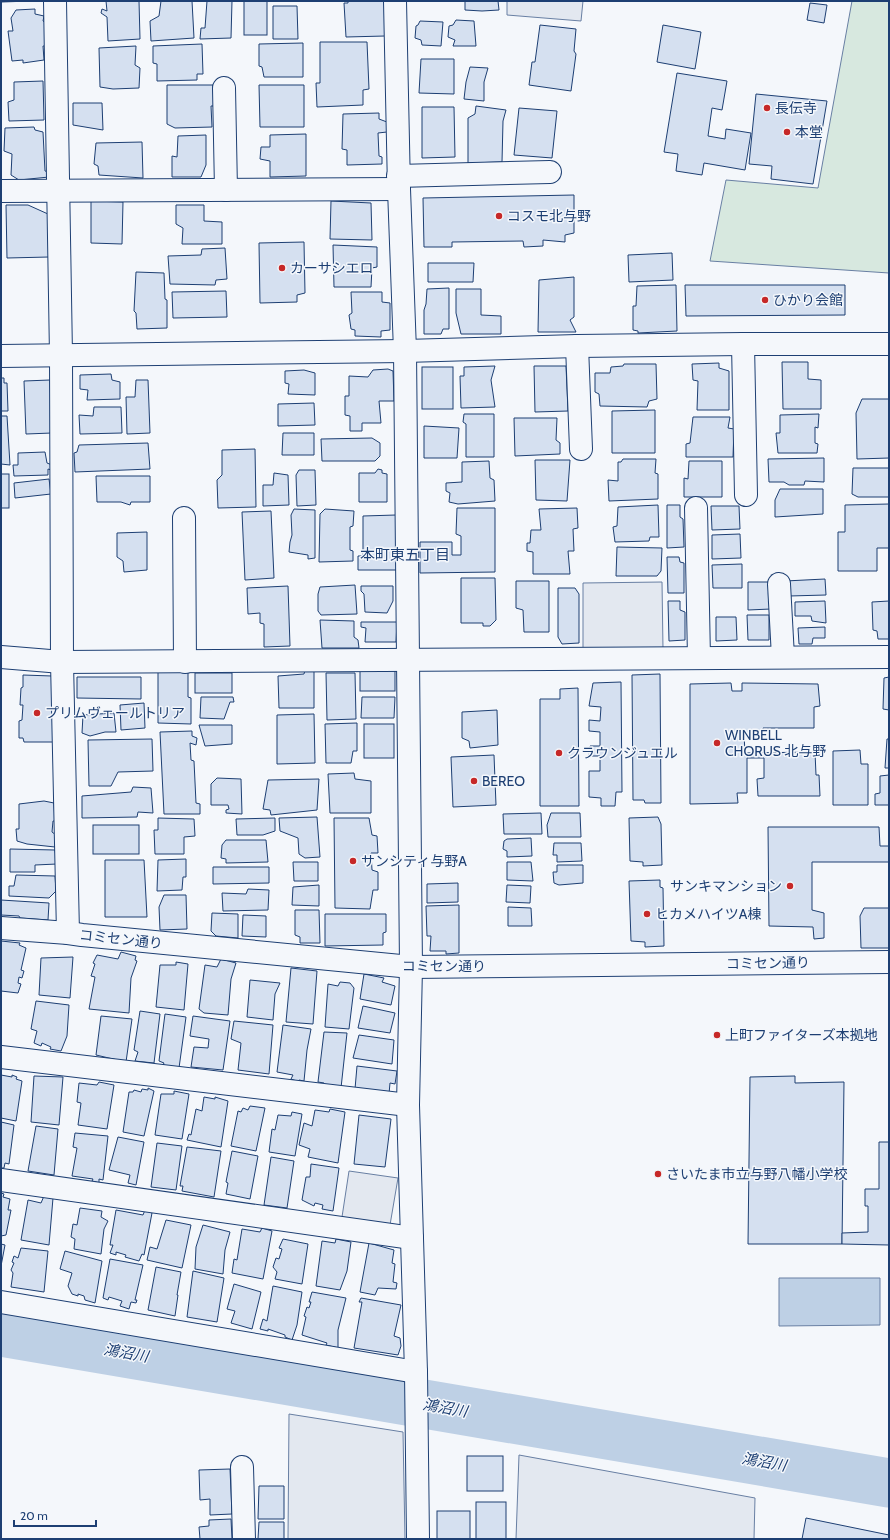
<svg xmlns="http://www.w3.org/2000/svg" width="890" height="1540" font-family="Cabin,'Noto Sans JP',sans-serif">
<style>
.green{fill:#d7e8df;stroke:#687fa3}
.parking{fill:#e3e8f0;stroke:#687fa3}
.water{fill:#bed0e5;stroke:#687fa3}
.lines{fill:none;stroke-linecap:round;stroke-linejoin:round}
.river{stroke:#bed0e5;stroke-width:49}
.building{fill:#d5e0f0;stroke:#1d3f73}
.minor-casing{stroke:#1d3f73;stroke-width:24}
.minor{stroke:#f4f7fb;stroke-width:22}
.poi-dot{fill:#c62828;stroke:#f4f7fb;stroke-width:1.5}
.labels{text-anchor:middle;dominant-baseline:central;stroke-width:3;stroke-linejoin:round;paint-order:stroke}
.poi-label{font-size:14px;fill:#1d3f73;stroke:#f4f7fb;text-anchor:start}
.street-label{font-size:14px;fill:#1d3f73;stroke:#f4f7fb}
.neighbourhood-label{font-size:15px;fill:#1d3f73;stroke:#f4f7fb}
.water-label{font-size:15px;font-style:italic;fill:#1d3f73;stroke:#f4f7fb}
</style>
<rect width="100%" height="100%" fill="#f4f7fb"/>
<polygon class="green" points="852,1 889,1 889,273 710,261 726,180 818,188"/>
<g class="parking">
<polygon points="507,1 583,1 581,21 507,15"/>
<polygon points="662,582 663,649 583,650 583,583"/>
<polygon points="349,1171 398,1178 390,1225 342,1217"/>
<polygon points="289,1414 403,1432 405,1539 288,1539"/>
<polygon points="519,1455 755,1498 754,1539 516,1539"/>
</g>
<polygon class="water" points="779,1278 880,1278 880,1325 779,1326"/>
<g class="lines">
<polyline class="river" points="1,1332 889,1483"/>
</g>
<g class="building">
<polygon points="1,1 31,1 1,2"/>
<polygon points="106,1 139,1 140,39 108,41 107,17 101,13 102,9 107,11"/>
<polygon points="161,1 192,1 194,38 151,41 150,21 159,16"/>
<polygon points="207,1 232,1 231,38 200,39 201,28 205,28"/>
<rect x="244" y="1" width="23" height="34"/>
<polygon points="348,1 386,1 385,36 346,37 344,3 348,3"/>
<polygon points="465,1 498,1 499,10 482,11 465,10"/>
<polygon points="810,3 827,5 824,23 807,20"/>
<polygon points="273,6 297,6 298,39 273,39"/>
<polygon points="35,9 35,14 44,16 43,21 46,23 47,46 43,46 44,60 23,63 23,60 12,61 8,31 13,31 11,18 16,10"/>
<polygon points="456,20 474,21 476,46 453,46 455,40 448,37 449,26 453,25"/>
<polygon points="420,21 443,22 441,46 422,45 421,40 415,38 416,26 418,25"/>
<polygon points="540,25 576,29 574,51 576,54 571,91 529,85 532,62 535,62"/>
<polygon points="663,25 701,32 695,69 657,62"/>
<polygon points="320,42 367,42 369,89 363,90 363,105 317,107 316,83 320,83"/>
<polygon points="303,43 303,77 264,77 262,67 259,66 259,44"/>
<polygon points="202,44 203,74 197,74 197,80 157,81 157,64 153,63 153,46"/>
<polygon points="136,46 135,65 140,68 139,88 113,89 100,87 99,48"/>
<polygon points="421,59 454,59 454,94 419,93"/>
<polygon points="470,67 488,68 484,82 484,101 464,99 466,82"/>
<polygon points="677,73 727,81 722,110 712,108 708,136 725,139 726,129 751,133 745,170 704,163 702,175 676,171 678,154 664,152"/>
<polygon points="43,81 44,120 9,121 8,102 14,100 14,82"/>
<polygon points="167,85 213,85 214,106 211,106 212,127 175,128 167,124"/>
<polygon points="259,85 304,85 304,127 260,127"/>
<polygon points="756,94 827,101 813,184 771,179 772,166 749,164"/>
<polygon points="73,103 102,103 103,130 73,125"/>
<polygon points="476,106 506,110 503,121 502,162 468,163 468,118 475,114"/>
<polygon points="422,107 454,107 455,157 422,158"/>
<polygon points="519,108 557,111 552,158 514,155"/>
<polygon points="379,113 379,119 387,122 387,132 378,133 379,156 382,157 382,164 347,165 347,150 342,149 343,114"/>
<polygon points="34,127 35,130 43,132 45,171 49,172 49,177 19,180 11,175 12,154 4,151 5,128"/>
<polygon points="306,134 306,176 270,177 270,161 260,159 261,147 270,147 270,135"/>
<polygon points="206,135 206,165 201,177 172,177 172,156 177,157 178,136"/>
<polygon points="142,142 143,178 99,175 98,166 94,164 96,143"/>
<polygon points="574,195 574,233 565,235 565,242 543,240 543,246 524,247 523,241 452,242 452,247 424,247 423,198"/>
<polygon points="91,201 123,202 122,244 91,243"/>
<polygon points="331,201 371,203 372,240 330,239"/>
<polygon points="6,205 28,205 48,214 49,257 7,258"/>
<polygon points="176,205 204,205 204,221 222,222 222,244 182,244 183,228 176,224"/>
<polygon points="304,242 305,293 297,295 297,302 260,303 259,243"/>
<polygon points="333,245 377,247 377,267 372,268 371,287 334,287"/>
<polygon points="225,248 227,279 216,280 215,285 170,284 168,256 201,255 202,249"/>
<polygon points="672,253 673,280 629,282 628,255"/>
<polygon points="428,263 474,263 473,282 428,282"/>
<polygon points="136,272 164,273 165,299 167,300 167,328 137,329 136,313 134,311"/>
<polygon points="574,277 574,317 570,320 576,332 538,332 539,280"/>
<polygon points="676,285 677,331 638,333 638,331 633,330 633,306 636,306 637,286"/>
<polygon points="685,285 845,285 845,315 686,316"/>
<polygon points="449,288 449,329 443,329 441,334 424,334 424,310 426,304 427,289"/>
<polygon points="456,289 481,289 481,315 501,316 501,334 461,334 456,313"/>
<polygon points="226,291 227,317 173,318 172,292"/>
<polygon points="351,292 382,292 382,302 390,303 390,330 381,331 381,337 355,336 355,330 351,329 349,315 352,313"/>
<polygon points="782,362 808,362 808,379 821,380 821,409 783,409"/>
<polygon points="719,363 719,368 729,371 729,410 697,410 698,381 693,380 692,364"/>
<polygon points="624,364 656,364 657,399 649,401 647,407 600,406 599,394 595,392 595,373 610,373 611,367 623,366"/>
<polygon points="495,366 491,380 495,407 461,408 460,376 464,376 464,367"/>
<polygon points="534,366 566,366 568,411 535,412"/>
<rect x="422" y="367" width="31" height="42"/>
<polygon points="388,369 393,371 394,401 379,401 381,423 362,423 362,431 350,431 350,416 345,415 345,396 349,396 349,376 368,377 373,370"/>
<polygon points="304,370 315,373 315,395 288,394 289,384 285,383 285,371"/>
<polygon points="111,374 112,380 120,382 120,399 87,400 88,390 80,389 80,375"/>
<polygon points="1,378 4,378 4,383 7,383 8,411 1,411"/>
<polygon points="50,380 52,433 26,434 24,381"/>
<polygon points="136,380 148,380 150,433 127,434 126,397 135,397"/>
<polygon points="862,399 889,399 889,458 857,459 856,413"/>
<polygon points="314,403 315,425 278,426 278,404"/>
<polygon points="94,407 121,407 122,433 80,434 79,415 93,416"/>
<polygon points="655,410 655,453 612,453 612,411"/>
<polygon points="464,414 494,414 494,457 466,457 466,424 463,422"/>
<polygon points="819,414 818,428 815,427 815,443 818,444 817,453 778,453 776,433 780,433 780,415"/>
<polygon points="1,416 7,416 10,465 1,464"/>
<polygon points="693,417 730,417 728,428 734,429 733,457 686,457 686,444 690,443"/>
<polygon points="514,418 557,418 556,440 560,443 560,454 515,456"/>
<polygon points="424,426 459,428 457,458 424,458"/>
<polygon points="283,433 314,433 314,455 282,455"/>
<polygon points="372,438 380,443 380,456 375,461 322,461 321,439"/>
<polygon points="148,443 150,469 75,472 74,453 77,452 79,445"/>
<polygon points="255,449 256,507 218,508 217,480 222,475 222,450"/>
<polygon points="45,452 47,463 52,465 51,470 48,469 48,475 14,476 13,465 18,465 18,453"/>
<polygon points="824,458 824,482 805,481 804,485 789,485 784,482 769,482 768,459"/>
<polygon points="623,459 656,459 655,473 658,474 658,499 609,501 608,480 618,481 618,462 621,462"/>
<polygon points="535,460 570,460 567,501 536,500"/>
<polygon points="489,461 490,478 494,480 495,501 458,504 449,502 450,493 446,491 446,483 462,482 462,462"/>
<polygon points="689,461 722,461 722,497 684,497 684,478 688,479"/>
<polygon points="853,468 889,468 889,497 858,497 852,494"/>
<polygon points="378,469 382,470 382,473 387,474 387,502 359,502 359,473 375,473"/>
<polygon points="299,470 315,470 316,505 297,506 296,475"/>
<polygon points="274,473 288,475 289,505 263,506 263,485 273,485"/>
<rect x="1" y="474" width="8" height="34"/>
<polygon points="96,476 150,476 150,502 131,502 130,505 121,502 97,502"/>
<polygon points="49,479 51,494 15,498 14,483"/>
<polygon points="780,489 823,489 823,514 775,517 775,500"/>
<polygon points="889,504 889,548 877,548 877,571 838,571 838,532 845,532 845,505"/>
<polygon points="658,505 659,537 650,537 649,541 615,542 613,527 617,526 618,507"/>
<polygon points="667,505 680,505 680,517 683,519 684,547 667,548"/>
<polygon points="711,506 739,506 740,529 712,530"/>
<polygon points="457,508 495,508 495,572 420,573 420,542 452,542 452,555 461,555 461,536 456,534"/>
<polygon points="577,508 578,528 573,529 574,551 568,551 570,574 533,574 533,552 527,551 527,543 530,543 531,530 541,530 539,509"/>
<polygon points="294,509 315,510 315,558 308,559 308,555 289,552 290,542 292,535 291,515"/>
<polygon points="325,509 354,511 353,526 350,527 350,550 353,551 353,561 319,562 320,514"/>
<polygon points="271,511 274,578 245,580 242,512"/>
<polygon points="396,515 397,570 358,570 358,556 363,556 363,516"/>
<polygon points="147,532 147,570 124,572 123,561 117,557 117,533"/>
<polygon points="740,534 741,558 712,559 712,535"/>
<polygon points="617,547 662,548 661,571 657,576 616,576"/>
<polygon points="667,557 679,557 680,562 684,563 684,593 668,593"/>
<polygon points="742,564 742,588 713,588 712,565"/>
<polygon points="461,578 495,578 496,620 490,626 483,626 483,623 461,623"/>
<polygon points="825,579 826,595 789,596 785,581"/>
<polygon points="516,581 549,581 549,632 524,632 523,610 516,608"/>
<polygon points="748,582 771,582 771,609 748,610"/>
<polygon points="355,585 357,614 321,615 318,611 318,594 320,587"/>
<polygon points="288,586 290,646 264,647 264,624 260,623 260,613 248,614 247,588"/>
<polygon points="361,586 393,586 393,601 387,613 365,612 364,594 361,591"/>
<polygon points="558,588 575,588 579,594 579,643 562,644 558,637"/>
<polygon points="668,601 680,601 680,610 685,612 685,640 669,641"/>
<polygon points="825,601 826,623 812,621 811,616 795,616 795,602"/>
<polygon points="889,601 889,639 878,639 877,631 873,630 872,602"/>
<polygon points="747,615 769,615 769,640 748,640"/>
<polygon points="716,617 736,617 737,640 716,641"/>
<polygon points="320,620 354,621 354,637 358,640 359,648 322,648"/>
<polygon points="361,622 397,622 396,642 365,642 366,628 361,627"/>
<polygon points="825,627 825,638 813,638 812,644 799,644 798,628"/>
<polygon points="305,670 314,671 314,708 279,708 278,676 304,674"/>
<rect x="360" y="670" width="35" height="21"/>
<polygon points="158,672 188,672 188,697 191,698 191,724 158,723"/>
<rect x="195" y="673" width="37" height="20"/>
<polygon points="326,673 355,673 356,719 327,720"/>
<polygon points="660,674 661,803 645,803 644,800 633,800 632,675"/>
<polygon points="23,675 52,676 53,742 24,742 23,738 19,738 19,721 22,720 23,705 20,705 21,688 23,687"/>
<polygon points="77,677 141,677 141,699 77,698"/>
<polygon points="889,677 889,710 883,709 884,678"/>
<polygon points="621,682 622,792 616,792 615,806 601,806 601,798 589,797 589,771 600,771 600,756 589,756 590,746 600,746 600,732 589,731 589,720 600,721 601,707 589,706 593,683"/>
<polygon points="731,683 732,691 742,691 742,683 818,684 820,706 814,707 814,728 763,728 764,734 744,734 745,753 815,752 816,775 819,775 820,796 758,796 757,779 764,778 764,758 747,758 747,793 737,793 738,803 690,804 690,684"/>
<polygon points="578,688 579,806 540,806 540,699 560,699 560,689"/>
<polygon points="201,697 233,697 234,702 230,702 224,719 200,718"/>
<polygon points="362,697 395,697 394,718 361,718"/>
<polygon points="144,703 145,728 121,730 120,705"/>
<polygon points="497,710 498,745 470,748 469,741 462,738 462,712"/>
<polygon points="114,713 116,732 105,732 90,736 82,733 83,715"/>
<polygon points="314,714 315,763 277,764 277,715"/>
<polygon points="357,723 357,751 353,751 351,763 326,763 325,724"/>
<rect x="364" y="724" width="30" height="34"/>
<polygon points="199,725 232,725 232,744 205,746"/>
<polygon points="192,731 192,736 197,738 196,745 190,743 191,760 194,761 196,803 200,804 200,814 164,814 160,732"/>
<polygon points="152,739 153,771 118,772 111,786 89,786 88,740"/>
<polygon points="887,739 889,739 889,768 885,768"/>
<polygon points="860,750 861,764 868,764 868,805 833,805 833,751"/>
<polygon points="494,755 496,805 453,807 451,757"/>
<polygon points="354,773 355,779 371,781 371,813 330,813 328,774"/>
<polygon points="889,775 889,805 875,805 875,794 880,793 880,776"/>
<polygon points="217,778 241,779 242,814 226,813 226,810 229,809 228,805 211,805 211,784"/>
<polygon points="319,779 317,810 271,815 270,810 263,809 268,780"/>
<polygon points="133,787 151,788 153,813 138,812 137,817 82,818 82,796 131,792"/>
<polygon points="44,801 54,803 55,821 53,821 52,832 56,835 55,847 27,844 17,841 16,829 19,829 19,804"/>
<polygon points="541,813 542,834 504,834 503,814"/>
<polygon points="551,813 580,813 581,837 548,837 547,825"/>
<polygon points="317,817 320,857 305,858 299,854 298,838 280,831 279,818"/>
<polygon points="658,817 661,824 662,865 643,866 643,862 630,861 629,818"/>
<polygon points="158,818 194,819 195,836 184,837 184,854 155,854 154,830 158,830"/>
<polygon points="275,818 275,831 263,835 237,835 236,819"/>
<polygon points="334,818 369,818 372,835 377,836 378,853 371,853 372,870 378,872 378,890 373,890 370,909 335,908"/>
<rect x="93" y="825" width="46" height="29"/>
<polygon points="768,827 879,827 880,846 889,846 889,862 812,862 812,910 824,913 824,938 814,939 813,927 769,926"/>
<polygon points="531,838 532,856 507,857 507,851 503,849 504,841 507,839"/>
<polygon points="226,840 266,840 268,862 226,863 226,859 221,858 222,845"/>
<polygon points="554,843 581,843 582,861 557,862 557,855 553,855"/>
<polygon points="10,849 55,850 57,864 35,865 35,872 10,872"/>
<polygon points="186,859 186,877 183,877 182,890 157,891 158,860"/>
<polygon points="105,860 144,860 147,917 105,917"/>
<polygon points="293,862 318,862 318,881 294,881"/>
<polygon points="507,862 531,862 533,881 507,880"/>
<polygon points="557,865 583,865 583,883 559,885 554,883 553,872 557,872"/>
<polygon points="213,867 269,867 269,883 213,884"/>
<polygon points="16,875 55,876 56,891 49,898 9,896 9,886 14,886"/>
<polygon points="660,880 660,887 663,888 664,946 645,947 645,942 631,941 629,881"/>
<polygon points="458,883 458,902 427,903 427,884"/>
<polygon points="319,885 319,906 292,905 293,887"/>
<polygon points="507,885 531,886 530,903 506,902"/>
<polygon points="248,889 269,890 268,910 223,911 222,893 246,894"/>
<polygon points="164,895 186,895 187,929 160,930 159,907"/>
<polygon points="1,900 49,903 48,920 20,918 19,916 1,915"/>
<polygon points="459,905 459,953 446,954 446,951 430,951 431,936 427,936 426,906"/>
<polygon points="508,907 531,908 532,926 508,926"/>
<polygon points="864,908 889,908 889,948 861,948 860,916"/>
<polygon points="295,910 319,910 320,943 300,943 300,937 295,935"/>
<polygon points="212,913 238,914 238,938 216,936 211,931"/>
<polygon points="325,914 386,914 386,932 383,933 383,945 325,946"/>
<polygon points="243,915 266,916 266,937 242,936"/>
<polygon points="1,941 20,943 19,945 26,948 21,970 24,971 22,978 19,977 18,983 21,984 18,993 1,991"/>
<polygon points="121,952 136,956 135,960 137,961 131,978 129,1013 89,1009 95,977 91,976 95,964 93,963 97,955 118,959"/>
<polygon points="73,957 70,998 39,995 41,958"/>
<polygon points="221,959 236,963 231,979 228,1015 204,1013 199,1009 205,965 217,967"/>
<polygon points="176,962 188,964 184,1010 156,1007 160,965 176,965"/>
<polygon points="291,968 317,971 313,1024 286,1022"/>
<polygon points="364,974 384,978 382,982 395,986 391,1005 360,999"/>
<polygon points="250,980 280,983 275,994 273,1020 247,1017"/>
<polygon points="340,982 350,983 354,988 349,1029 325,1027 328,984 338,986"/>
<polygon points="36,1001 69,1005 67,1036 61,1051 50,1049 51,1047 42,1043 41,1046 34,1043 37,1031 31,1029"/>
<polygon points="363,1006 395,1013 390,1033 358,1028"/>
<polygon points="140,1011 160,1014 154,1063 135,1061 138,1052 134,1050"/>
<polygon points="165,1014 186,1017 179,1068 163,1065 164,1063 159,1061"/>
<polygon points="101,1016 132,1019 126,1062 96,1055"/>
<polygon points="193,1016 230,1021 223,1070 191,1067 194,1047 208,1048 209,1039 190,1036"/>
<polygon points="234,1021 273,1025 269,1074 238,1070 241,1043 231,1039"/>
<polygon points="283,1025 311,1029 307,1050 304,1081 299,1080 299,1082 291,1079 293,1075 277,1072"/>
<polygon points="324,1032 347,1033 341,1088 323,1086 324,1083 318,1082"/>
<polygon points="359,1035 394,1040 392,1064 353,1058"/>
<polygon points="357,1066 397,1071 395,1084 390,1083 389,1094 355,1089"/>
<polygon points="1,1075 12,1077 12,1075 17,1077 16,1079 22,1081 16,1121 1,1118"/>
<polygon points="34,1076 63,1077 59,1125 31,1122"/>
<polygon points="795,1076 795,1083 844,1082 842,1244 748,1244 750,1077"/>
<polygon points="99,1082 114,1085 107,1129 78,1125 81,1103 77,1102 79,1083 97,1085"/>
<polygon points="148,1088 154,1091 144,1136 123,1132 129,1092 133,1092 134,1090 141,1092 142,1089 148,1090"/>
<polygon points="174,1091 189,1094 182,1139 155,1135 161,1094 174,1094"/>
<polygon points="204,1097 215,1099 215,1097 228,1101 221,1147 187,1140 189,1134 191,1135 196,1109 202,1111"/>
<polygon points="250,1106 265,1108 256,1151 231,1146 238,1111 241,1112 243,1108 248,1110"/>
<polygon points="330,1109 345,1112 338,1163 308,1157 310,1149 299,1145 304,1123 312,1126 315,1110 329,1112"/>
<polygon points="292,1112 302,1114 295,1156 269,1152 272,1129 275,1130 278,1115 291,1116"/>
<polygon points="359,1115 391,1119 385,1167 354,1164"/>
<polygon points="1,1122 14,1125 9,1164 5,1163 4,1168 1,1168"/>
<polygon points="36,1126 58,1129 54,1175 28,1171"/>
<polygon points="75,1133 108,1136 103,1180 99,1179 99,1183 92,1181 93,1179 72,1176 77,1148 73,1147"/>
<polygon points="118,1137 144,1142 136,1185 128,1183 130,1175 109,1170"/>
<polygon points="879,1142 889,1142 889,1245 842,1244 842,1233 868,1232 868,1206 865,1206 865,1189 879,1189"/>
<polygon points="157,1143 182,1146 176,1190 151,1187"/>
<polygon points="187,1147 221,1151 214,1197 182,1191 183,1186 180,1186"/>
<polygon points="232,1151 258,1156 250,1199 226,1194 228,1183 226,1182"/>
<polygon points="271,1157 294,1161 287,1208 264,1205"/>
<polygon points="311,1164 339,1168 333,1211 322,1209 323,1205 315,1203 314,1206 302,1200 306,1177 310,1177"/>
<polygon points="1,1193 4,1194 3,1197 10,1199 8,1210 11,1210 6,1235 1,1236"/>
<polygon points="44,1196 53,1198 49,1245 21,1240 28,1200 41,1203"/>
<polygon points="80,1208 102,1211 101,1217 108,1221 104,1229 101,1254 74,1249 75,1239 71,1237 73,1224 77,1225"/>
<polygon points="116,1210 143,1215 145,1210 152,1213 144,1255 142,1254 139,1261 125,1257 126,1255 116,1252 116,1255 110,1253 113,1245 110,1245"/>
<polygon points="166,1220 191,1225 182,1268 147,1260 150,1247 157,1249"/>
<polygon points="203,1225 230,1232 225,1250 223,1274 195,1269 196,1247"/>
<polygon points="262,1228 272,1231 263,1279 232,1273 234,1259 237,1260 242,1229 260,1232"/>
<polygon points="283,1239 308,1244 302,1284 275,1279 277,1272 273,1267 276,1258 279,1259 282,1249 279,1248"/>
<polygon points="336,1239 351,1242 347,1271 340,1290 316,1286 322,1241 335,1243"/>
<polygon points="369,1243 394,1250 392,1263 395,1264 393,1282 397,1283 396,1289 378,1288 375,1295 360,1292"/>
<polygon points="1,1244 5,1245 1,1266"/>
<polygon points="21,1248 48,1251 44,1292 11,1287 13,1273 11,1270 14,1263 12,1262 14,1256 18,1258"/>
<polygon points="65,1251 102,1261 95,1303 85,1300 84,1296 78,1294 78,1296 72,1294 68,1286 72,1273 60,1269"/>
<polygon points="110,1259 143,1265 135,1300 137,1300 136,1303 131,1302 129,1309 120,1306 122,1301 109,1297 108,1300 103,1298"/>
<polygon points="156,1267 181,1272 177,1295 178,1295 175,1316 148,1310"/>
<polygon points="193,1271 224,1278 217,1322 187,1317"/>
<polygon points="234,1284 261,1292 252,1329 231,1323 235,1311 227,1309"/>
<polygon points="273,1286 302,1292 297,1325 292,1340 285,1337 285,1335 268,1329 268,1331 260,1329 263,1319 267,1321"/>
<polygon points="312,1292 346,1298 338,1330 338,1348 326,1345 327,1343 302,1335 306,1317 304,1316 307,1307 309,1308 311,1302 309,1302"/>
<polygon points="361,1298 401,1305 394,1336 400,1338 401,1346 398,1355 354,1348 362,1302 359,1302"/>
<rect x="467" y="1456" width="36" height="35"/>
<polygon points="230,1469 232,1514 210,1515 210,1499 200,1500 199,1470"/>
<polygon points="259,1486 284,1486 284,1519 258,1519"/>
<rect x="476" y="1502" width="30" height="37"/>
<rect x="437" y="1511" width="33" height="28"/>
<polygon points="806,1518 889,1535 889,1539 802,1539"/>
<polygon points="231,1519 232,1539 200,1539 199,1527 209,1526 209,1520"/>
<polygon points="259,1522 284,1522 284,1539 258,1539"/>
</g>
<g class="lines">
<defs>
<g id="minor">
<polyline points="55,1 61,355 62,662 68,933"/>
<polyline points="395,1 399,189 405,351 411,967 408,1105 416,1372 418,1539"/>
<polyline points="224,88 226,190"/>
<polyline points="398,176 550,172"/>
<polyline points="1,191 399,189"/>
<polyline points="743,344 746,495"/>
<polyline points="577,346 581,449"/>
<polyline points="1,356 405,351 577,346 743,344 889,344"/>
<polyline points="696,508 699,658"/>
<polyline points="184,518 185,662"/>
<polyline points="779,584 783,657"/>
<polyline points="1,657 62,662 889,657"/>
<polyline points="1,928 68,933 82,935 411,967 889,962"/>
<polyline points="1,1057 408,1105"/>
<polyline points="1,1180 412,1238"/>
<polyline points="1,1302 416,1372"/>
<polyline points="242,1467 244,1539"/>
</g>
</defs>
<use href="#minor" class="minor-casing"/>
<use href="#minor" class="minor"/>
</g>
<g class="poi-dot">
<circle cx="767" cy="108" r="4"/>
<circle cx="787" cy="132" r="4"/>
<circle cx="499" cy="216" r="4"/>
<circle cx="282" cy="268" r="4"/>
<circle cx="765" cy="300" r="4"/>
<circle cx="37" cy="713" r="4"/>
<circle cx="717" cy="743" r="4"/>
<circle cx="559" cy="753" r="4"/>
<circle cx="474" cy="781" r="4"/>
<circle cx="353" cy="861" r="4"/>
<circle cx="790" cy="886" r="4"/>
<circle cx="647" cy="914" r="4"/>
<circle cx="717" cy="1035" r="4"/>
<circle cx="658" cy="1174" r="4"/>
</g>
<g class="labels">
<g class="poi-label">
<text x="775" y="108">長伝寺</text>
<text x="795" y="132">本堂</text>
<text x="507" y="216">コスモ北与野</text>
<text x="290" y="268">カーサシエロ</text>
<text x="773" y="300">ひかり会館</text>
<text x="45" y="713">プリムヴェールトリア</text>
<text x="725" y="735">WINBELL<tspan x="725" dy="16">CHORUS 北与野</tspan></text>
<text x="567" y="753">クラウンジュエル</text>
<text x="482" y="781">BEREO</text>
<text x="361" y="861">サンシティ与野A</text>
<text x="782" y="886" text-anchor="end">サンキマンション</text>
<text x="655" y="914">ヒカメハイツA棟</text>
<text x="725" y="1035">上町ファイターズ本拠地</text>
<text x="666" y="1174">さいたま市立与野八幡小学校</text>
</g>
<g class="street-label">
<text transform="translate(121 939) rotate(6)">コミセン通り</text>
<text transform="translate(768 963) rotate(-1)">コミセン通り</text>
<text x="444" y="966">コミセン通り</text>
</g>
<g class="neighbourhood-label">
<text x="405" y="555">本町東五丁目</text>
</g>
<g class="water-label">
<text transform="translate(126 1353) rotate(10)">鴻沼川</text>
<text transform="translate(445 1408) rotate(10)">鴻沼川</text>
<text transform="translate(764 1462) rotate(10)">鴻沼川</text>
</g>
</g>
<rect width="890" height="1540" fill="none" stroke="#1d3f73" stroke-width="4"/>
<path d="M14 1520v6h82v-6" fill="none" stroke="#1d3f73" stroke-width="2"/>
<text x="20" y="1520" font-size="12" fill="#1d3f73" stroke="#f4f7fb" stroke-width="3" paint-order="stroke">20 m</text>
</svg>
